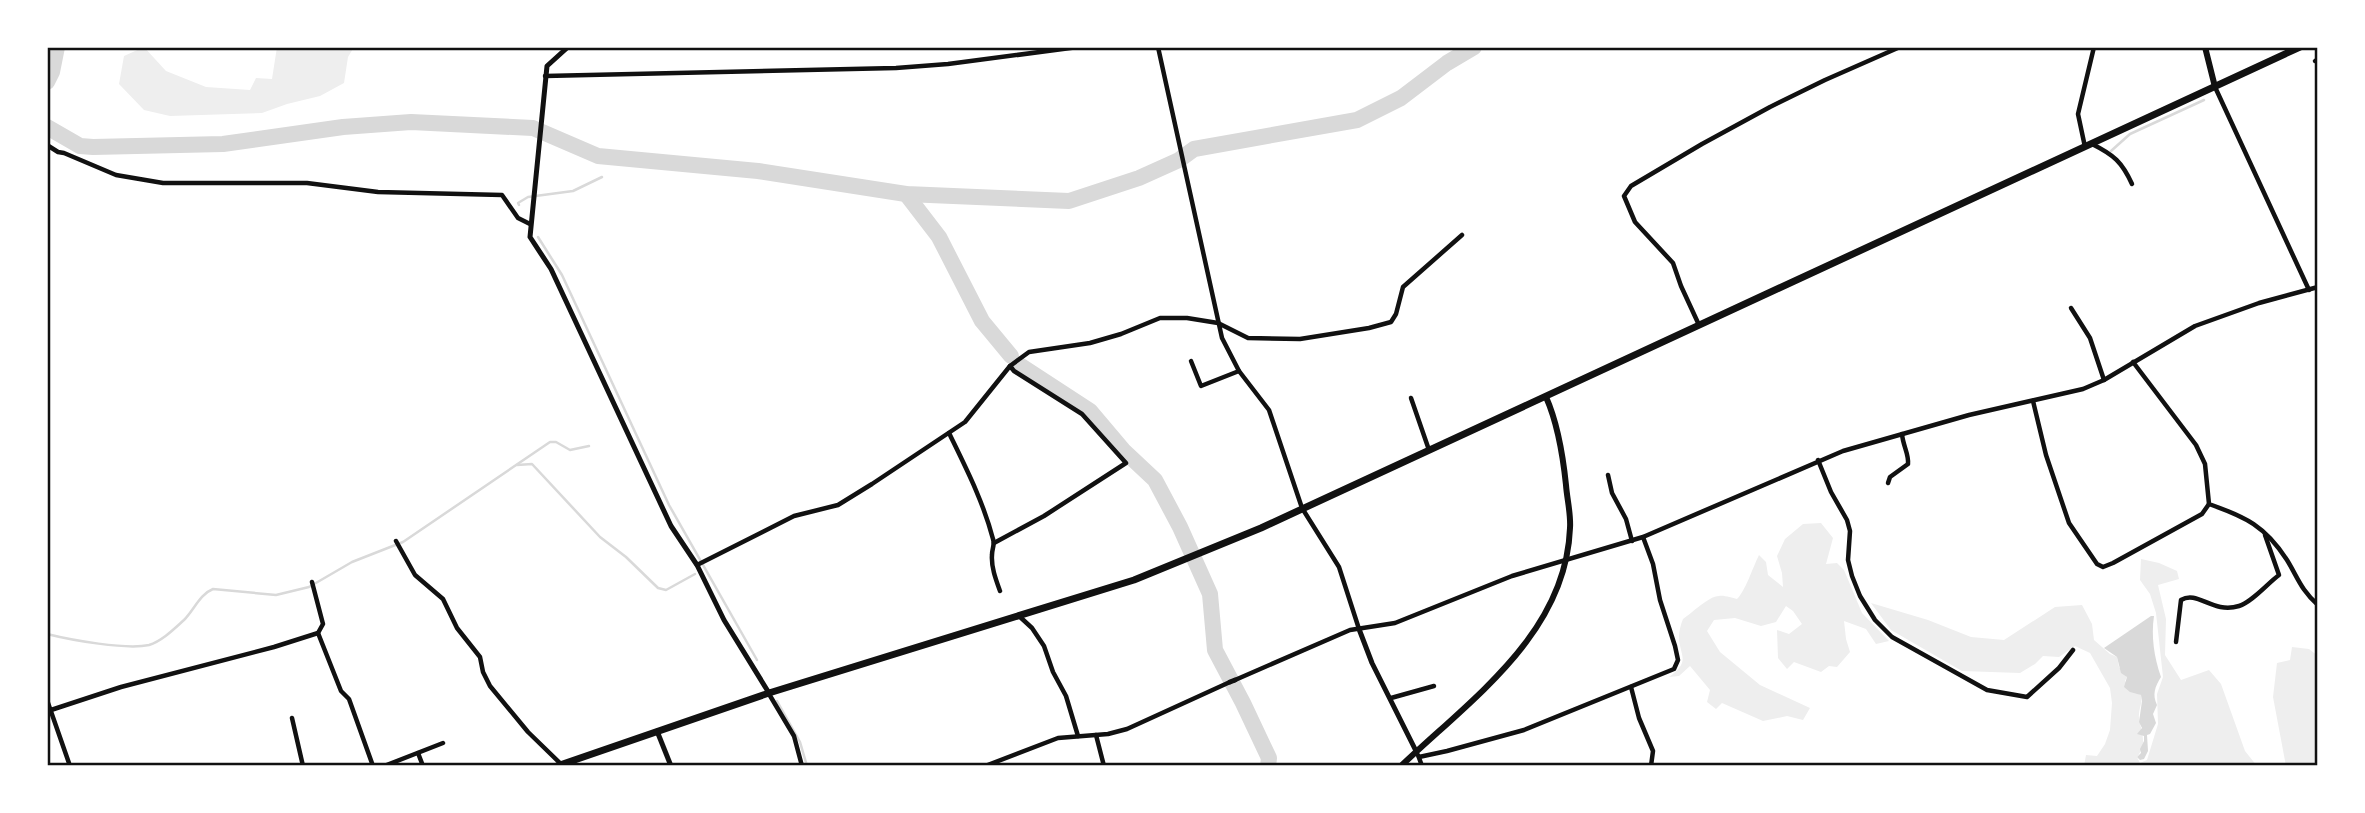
<svg xmlns="http://www.w3.org/2000/svg" width="2365" height="813" font-family="'DM Sans',sans-serif">
<style>
.green{fill:#eee}
.water{fill:#d9d9d9}
.lines{fill:none;stroke-linecap:round;stroke-linejoin:round}
.stream{stroke:#d9d9d9;stroke-width:2.5}
.river{stroke:#d9d9d9;stroke-width:16}
.minor{stroke:#111;stroke-width:4.5}
.tertiary{stroke:#111;stroke-width:5}
.secondary{stroke:#111;stroke-width:6}
.trunk{stroke:#111;stroke-width:7}
.neatline{fill:none;stroke:#111;stroke-width:2.5}
</style>
<rect width="100%" height="100%" fill="#fff"/>
<g class="green">
<polygon points="144,47 166,71 206,87 250,90 256,78 272,79 277,47 354,47 348,57 344,83 320,96 287,104 262,113 170,116 144,110 119,84 124,56"/>
<path d="M1821,523L1833,538L1826,564L1837,563L1844,570L1862,613L1889,641L1876,644L1866,629L1844,621L1846,639L1850,652L1837,667L1829,666L1821,672L1794,662L1787,669L1778,658L1777,630L1789,634L1802,624L1793,611L1786,606L1776,622L1761,626L1735,618L1714,620L1707,631L1720,652L1760,685L1810,708L1803,720L1787,716L1763,721L1722,703L1716,709L1707,702L1710,690L1690,666L1679,676L1669,677C1692,660 1679,656 1679,636C1679,631 1681,624 1683,619C1692,613 1709,596 1719,596C1724,595 1732,598 1737,599C1745,592 1753,567 1759,555L1766,562L1768,575L1783,587L1782,573L1777,556L1785,539L1803,524Z"/>
<path d="M2141,559L2159,563L2177,571L2179,579L2158,585L2166,619L2165,655L2181,680L2209,670L2221,684L2245,751L2257,766H2084L2086,755L2097,756L2105,744L2110,730L2112,703L2110,688L2090,653L2075,646L2059,657L2043,656L2035,664L2020,673L1962,671L1891,630L1871,603L1928,620L1971,637L2004,640L2055,607L2082,605L2092,624L2094,640L2110,654L2117,657L2119,667L2127,677L2125,681L2135,692L2141,695C2143,704 2138,709 2139,718C2141,732 2148,743 2137,757L2140,763L2147,760L2158,724L2157,694L2163,677L2156,613L2150,594L2140,580Z"/>
<polygon points="2292,647 2309,649 2318,656 2318,766 2286,766 2273,697 2277,663 2290,660"/>
</g>
<path class="water" d="M2151,616H2154C2151,636 2154,657 2161,677C2155,687 2152,694 2157,705L2153,714L2156,723L2150,734L2147,735L2148,751L2144,759L2140,760L2137,757L2141,753L2140,749L2144,741V736L2137,734L2142,728L2139,722L2142,701L2141,695L2130,692L2124,687L2127,677L2121,673L2117,657L2104,648Z"/>
<g class="lines">
<g class="stream">
<polyline points="47,75 52,72"/>
<polyline points="2111,151 2130,134 2204,100"/>
<polyline points="519,205 518,203 528,197 573,191 602,177"/>
<polyline points="538,237 562,275 669,505 757,660"/>
<polyline points="517,465 532,464 600,537 626,557 658,588 666,590 695,574"/>
<path d="M47,634C71,640 126,650 149,645C162,641 174,629 184,620C194,610 200,594 213,589L276,595L309,587L352,562L403,542L550,442H556L570,450L589,446"/>
<polyline points="777,701 800,742 807,766"/>
</g>
<g class="river">
<polyline points="47,82 52,72 57,47"/>
<polyline points="47,127 80,146 93,147 223,144 343,127 411,122 533,128 598,156 758,171 906,194 1069,201 1139,178 1179,160 1194,149 1357,120 1401,98 1447,63 1474,47"/>
<polyline points="906,194 939,237 982,321 1011,356"/>
<polyline points="1021,366 1090,411 1123,450 1155,480 1180,527 1210,594 1215,650 1243,703 1269,758 1268,766"/>
</g>
<g class="minor">
<polyline points="1158,47 1222,338 1239,371 1269,410 1302,508 1339,567 1359,629"/>
<polyline points="2315,61 2318,59"/>
<polyline points="545,76 896,68 948,64 1078,47"/>
<polyline points="2215,87 2309,290"/>
<path d="M2092,144C2114,155 2122,162 2132,184"/>
<polyline points="47,145 58,152 64,153 116,175 163,183 307,183 378,192 502,195 518,218 530,224"/>
<polyline points="2085,147 2078,114 2094,47"/>
<polyline points="2071,308 2090,338 2104,380"/>
<polyline points="1699,325 1681,286 1673,263 1635,222 1624,196 1631,186 1702,144 1770,107 1825,80 1900,47"/>
<polyline points="1191,361 1201,386 1239,371"/>
<path d="M2133,362L2196,445L2205,464L2209,504C2246,517 2265,526 2287,560C2298,578 2301,590 2318,605"/>
<polyline points="1411,398 1429,450"/>
<polyline points="2033,401 2046,455 2069,523 2097,564 2103,567 2113,563 2202,514 2209,504"/>
<path d="M949,433C966,468 983,501 993,539C995,545 992,548 992,555C991,567 996,580 1000,591"/>
<polyline points="1818,460 1831,492 1847,520 1850,531 1848,560 1852,576 1860,596 1875,620 1892,637 1987,690 2027,697 2059,668 2073,650"/>
<polyline points="1608,475 1612,493 1626,519 1632,541"/>
<path d="M1888,483L1890,477L1908,464C1909,454 1903,446 1902,434"/>
<polyline points="396,541 415,575 443,599 457,628 480,657 483,672 490,686 528,732 561,764"/>
<polyline points="994,543 1044,516 1126,463 1082,414 1014,371 1010,366"/>
<polyline points="697,565 794,516 838,505 872,484 965,422 1010,366 1029,352 1090,343 1121,334 1160,318 1187,318 1218,323 1248,338 1300,339 1369,328 1391,322 1396,314 1403,287 1462,235"/>
<polyline points="1019,616 1032,628 1044,646 1053,672 1066,696 1078,736"/>
<polyline points="318,633 341,691 349,699 373,766"/>
<path d="M2176,642L2181,600C2198,590 2212,614 2239,606C2252,602 2267,584 2279,575L2265,535"/>
<polyline points="1235,680 1350,630 1395,623 1512,576 1643,537 1843,451 1969,415 2083,389 2104,380 2195,326 2259,303 2318,287"/>
<polyline points="1631,687 1639,718 1653,751 1651,766"/>
<polyline points="769,694 794,736 802,766"/>
<polyline points="1391,698 1434,686"/>
<polyline points="47,700 70,766"/>
<polyline points="51,710 121,687 274,647 318,633 323,624 312,582"/>
<polyline points="292,718 303,766"/>
<polyline points="1096,735 1104,766"/>
<polyline points="418,753 423,766"/>
<polyline points="1418,755 1422,766"/>
<polyline points="1419,757 1447,751 1524,730 1674,669 1678,660 1675,646 1660,600 1653,564 1643,537"/>
<polyline points="384,766 443,743"/>
<polyline points="985,766 1058,738 1108,734 1127,729 1230,682"/>
</g>
<g class="tertiary">
<polyline points="568,47 547,66 530,237 551,269 671,526 697,565 724,620 769,693"/>
<polyline points="1359,629 1372,663 1416,751"/>
<polyline points="1230,682 1235,680"/>
<polyline points="657,731 671,766"/>
</g>
<g class="secondary">
<polyline points="2205,47 2215,87"/>
<path d="M1401,766C1471,699 1566,634 1570,528C1571,514 1567,499 1566,485C1563,456 1558,424 1546,397"/>
</g>
<polyline class="trunk" points="557,766 769,693 1134,580 1261,528 2300,47"/>
</g>
<rect width="2365" height="813" fill="none" stroke="#ffffff" stroke-width="98"/>
<rect x="49" y="49" width="2267" height="715" class="neatline"/>
</svg>
